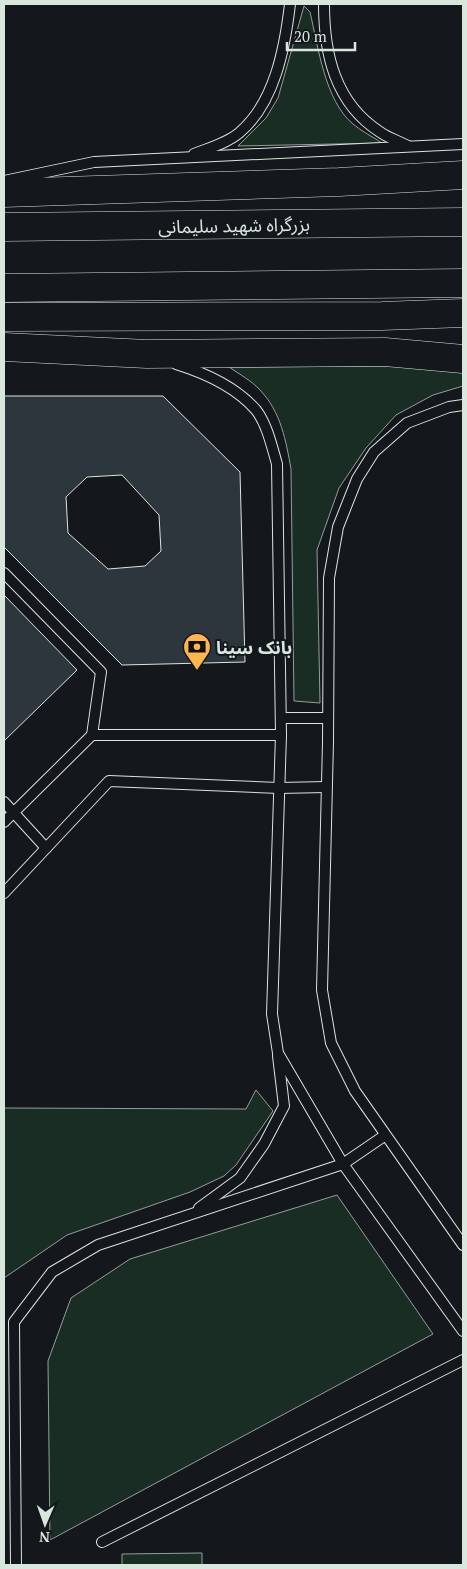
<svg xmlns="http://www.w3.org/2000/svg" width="467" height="1569" font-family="'PT Serif','Noto Sans Arabic',serif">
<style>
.green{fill:#1a2d24;stroke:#939e99}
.building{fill:#2c363c;stroke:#d8e6dc;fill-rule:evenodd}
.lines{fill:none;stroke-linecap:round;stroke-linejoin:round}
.service-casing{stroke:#d8e6dc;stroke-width:12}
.trunk-casing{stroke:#d8e6dc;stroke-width:29}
.service{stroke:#14181c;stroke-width:10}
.trunk{stroke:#14181c;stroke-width:28}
.labels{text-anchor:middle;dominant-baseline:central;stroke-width:4;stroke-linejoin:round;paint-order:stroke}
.street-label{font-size:18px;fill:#d8e6dc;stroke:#14181c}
.poi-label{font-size:18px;font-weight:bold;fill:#d8e6dc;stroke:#14181c;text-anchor:start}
</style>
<rect width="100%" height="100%" fill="#14181c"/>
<g class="green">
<path d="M304,6L310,12C318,46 325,101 353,124C361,131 373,137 382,143L238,146L266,118L278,98Z"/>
<path d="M399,366L463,369V386L433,395L396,415L366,448L339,488L317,550L320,703L294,701L291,469C286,441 281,412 260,390C252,381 239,374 229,367Z"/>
<polygon points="256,1090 273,1111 236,1165 224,1176 190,1192 67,1235 4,1278 4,1108 246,1109"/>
<polygon points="337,1195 433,1334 50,1540 48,1361 71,1298 130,1259"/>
<polygon points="202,1553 202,1565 122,1565 122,1554"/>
</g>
<g class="building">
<path d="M4,396H163L240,472L245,662L122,665L4,547ZM122,475L159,515L161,551L145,566L108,569L68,533L66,497L87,477Z"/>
<polygon points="4,595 77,670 4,741"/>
</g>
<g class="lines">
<defs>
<g id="service">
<path d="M324,4C324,54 335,103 380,132C388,138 399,141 408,146"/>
<path d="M194,154C209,148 227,143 239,133C275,103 285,47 290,4"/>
<polyline points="4,181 94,162 463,144"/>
<path d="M176,364C205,373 236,387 256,410C267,424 272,447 277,464L281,735L272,1014L278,1053L343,1164L463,1331"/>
<polyline points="463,405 449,407 407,423 374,452 357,479 338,527 329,578 328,742 322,990 331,1043 355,1091 463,1245"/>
<polyline points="4,573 101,672 92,735"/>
<polyline points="281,718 328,718"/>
<polyline points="4,802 46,848"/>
<polyline points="4,822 92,735 281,735"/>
<polyline points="4,893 109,781 279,788 326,787"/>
<polyline points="199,1208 240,1178 264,1144 284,1106 278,1056"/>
<polyline points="102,1542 463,1360"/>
<polyline points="16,1565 14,1322 52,1272 98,1245 343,1164 384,1136"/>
</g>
<g id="trunk">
<polyline points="4,193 339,182 463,175"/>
<polyline points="4,227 463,222"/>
<polyline points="4,288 463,283"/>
<polyline points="4,317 382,316 463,313"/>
<polyline points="4,347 147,354 385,352 463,359"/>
</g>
</defs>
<use href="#service" class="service-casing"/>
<use href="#trunk" class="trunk-casing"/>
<use href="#service" class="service"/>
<use href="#trunk" class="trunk"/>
</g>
<defs>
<symbol id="bank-pin" viewBox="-11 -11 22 30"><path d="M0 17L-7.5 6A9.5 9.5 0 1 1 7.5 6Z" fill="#ffb74d" stroke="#14181c"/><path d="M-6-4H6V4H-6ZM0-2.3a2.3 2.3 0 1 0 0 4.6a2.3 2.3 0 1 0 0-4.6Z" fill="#111"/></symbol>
</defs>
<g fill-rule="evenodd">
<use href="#bank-pin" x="181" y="631" width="32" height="43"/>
</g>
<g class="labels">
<g class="street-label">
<text transform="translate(234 225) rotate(-1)">بزرگراه شهید سلیمانی</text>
</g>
<g class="poi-label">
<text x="216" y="647">بانک سینا</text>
</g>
</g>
<rect width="467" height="1569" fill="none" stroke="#d8e6dc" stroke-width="10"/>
<g transform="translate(45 1524) rotate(182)" stroke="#14181c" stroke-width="4" paint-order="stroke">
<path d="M0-4L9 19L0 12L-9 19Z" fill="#d8e6dc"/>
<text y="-8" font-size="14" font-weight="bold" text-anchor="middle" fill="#d8e6dc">N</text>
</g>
<path d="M287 42v8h68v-8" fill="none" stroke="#d8e6dc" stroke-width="2.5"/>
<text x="294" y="42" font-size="15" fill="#d8e6dc" stroke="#14181c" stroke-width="4" paint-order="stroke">20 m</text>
</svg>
